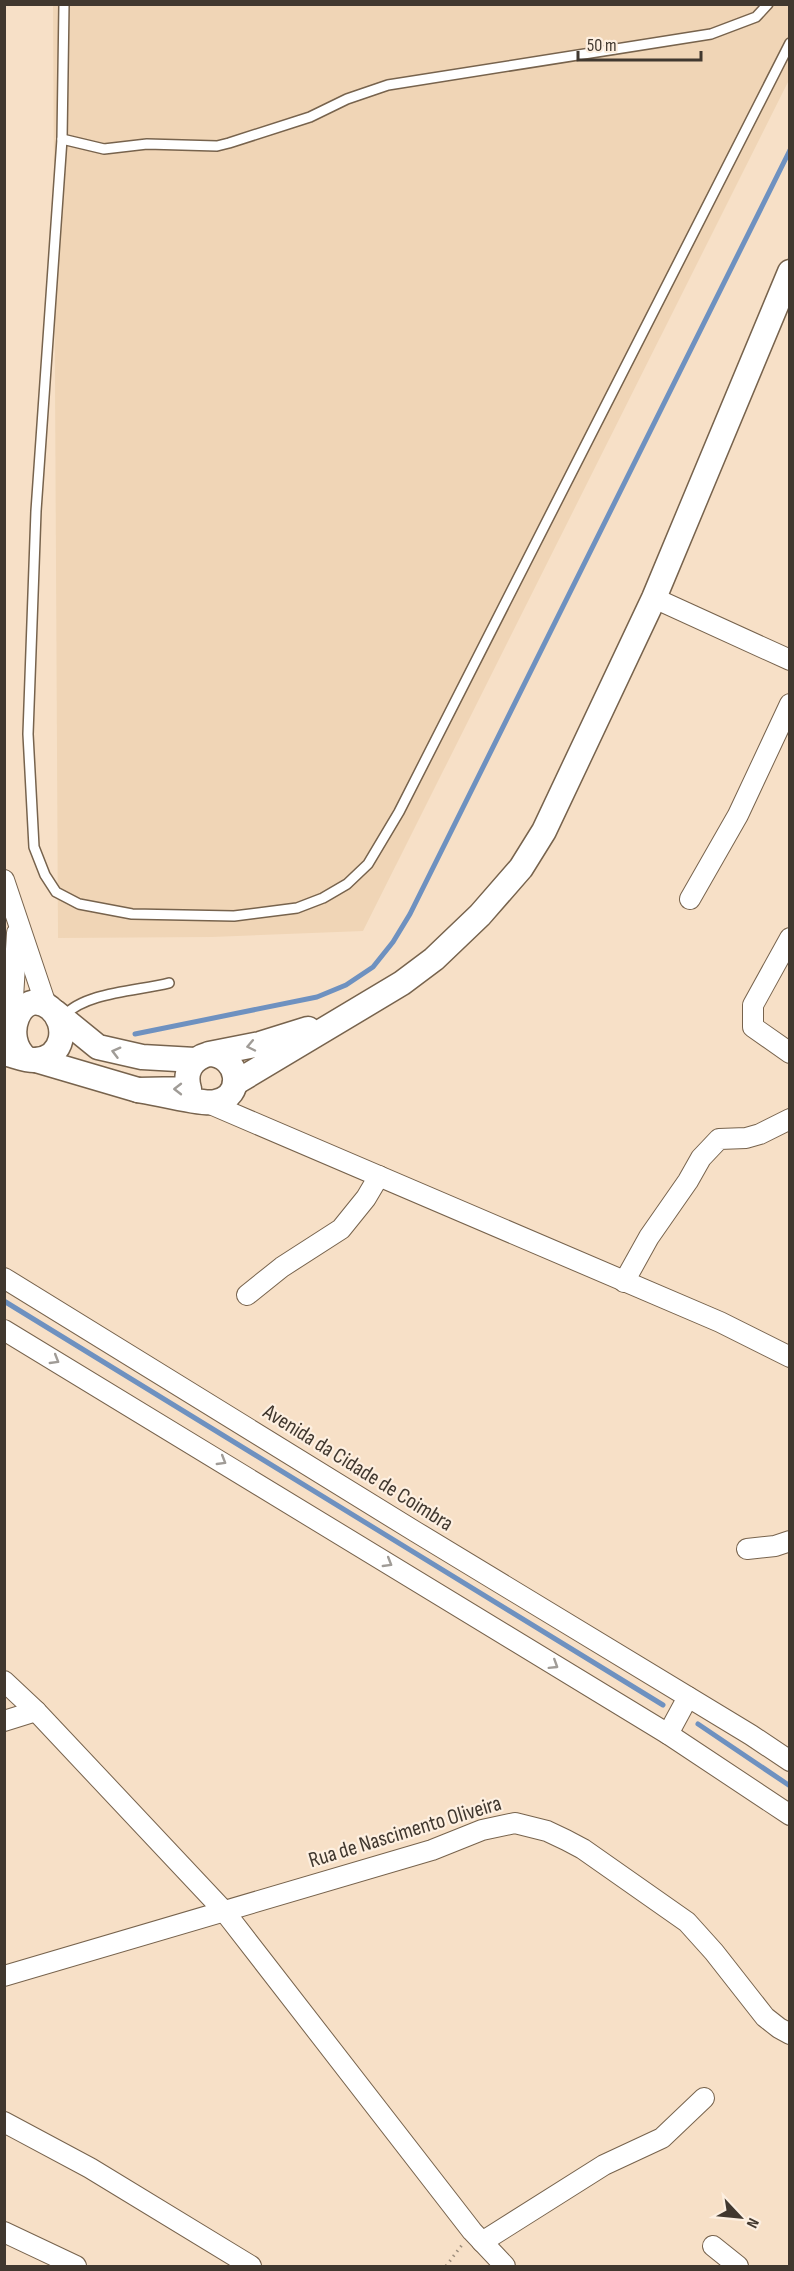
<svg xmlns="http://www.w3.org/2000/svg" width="794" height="2271" font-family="'Sofia Sans Condensed',sans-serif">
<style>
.built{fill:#f0d5b6}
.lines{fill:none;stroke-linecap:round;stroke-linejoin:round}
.stream{stroke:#6e91c0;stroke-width:5}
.service-casing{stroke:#77634d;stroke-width:12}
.minor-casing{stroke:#77634d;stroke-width:22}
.tertiary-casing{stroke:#77634d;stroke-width:27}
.path{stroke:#9c8c7b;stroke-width:3;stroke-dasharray:1.5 4.5;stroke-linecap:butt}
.service{stroke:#fff;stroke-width:9}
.minor{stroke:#fff;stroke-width:20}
.tertiary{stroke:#fff;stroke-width:24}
.oneway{stroke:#a09c97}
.labels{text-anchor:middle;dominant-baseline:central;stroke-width:4.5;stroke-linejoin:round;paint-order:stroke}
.street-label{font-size:22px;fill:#41382f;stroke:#fdefe0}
</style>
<rect width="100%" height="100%" fill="#f7e0c7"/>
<polygon class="built" points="53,5 789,5 789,80 363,931 212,937 58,938"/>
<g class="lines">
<g class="stream">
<polyline points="135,1034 317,997 346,985 373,967 393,942 410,914 790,150"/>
<polyline points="4,1301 663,1705"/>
<polyline points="698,1724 790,1786"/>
</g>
<defs>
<g id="service">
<polyline points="64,4 62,139 36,511 28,734 34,847 45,875 56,892 79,904 132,914 234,916 297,908 323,898 347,884 368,864 399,812 790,43"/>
<polyline points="62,139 104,149 147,144 217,146 229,143 310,117 347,99 388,85 711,34 756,17 768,4"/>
<path d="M64,1016C85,992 138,991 169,983"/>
</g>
<g id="minor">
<polyline points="654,598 790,660"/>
<polyline points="4,880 46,1005"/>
<polyline points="690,899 738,815 790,704"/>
<polyline points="790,938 753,1005 753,1027 790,1053"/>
<polyline points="12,1014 17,933"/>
<polyline points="208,1103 720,1322 790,1357"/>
<polyline points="4,1278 416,1532 751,1735 790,1761"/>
<polyline points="624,1282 649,1237 688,1181 701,1158 719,1139 746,1138 760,1134 790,1119"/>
<polyline points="247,1295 282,1267 341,1229 366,1198 379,1176"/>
<polyline points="4,1330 668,1734 790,1815"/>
<polyline points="747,1549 775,1546 790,1541"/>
<polyline points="4,1681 36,1711 224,1911 472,2231 505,2266"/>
<polyline points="4,1721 36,1711"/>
<polyline points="668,1734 688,1697"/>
<polyline points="4,1976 432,1850 482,1830 515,1823 547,1831 566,1840 583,1849 687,1922 714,1952 765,2017 779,2028 790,2034"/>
<polyline points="4,2122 90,2168 251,2266"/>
<polyline points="4,2232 76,2266"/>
<polyline points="482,2242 604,2165 662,2138 704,2098"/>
<polyline points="713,2246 738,2266"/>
</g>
<g id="tertiary">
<polyline points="55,1012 98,1047 142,1057 195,1060"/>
<path d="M4,1053C14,1055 26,1061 36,1060C64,1058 69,1024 50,1008C20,985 0,1039 27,1059"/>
<path d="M209,1054C240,1055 245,1097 215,1102C204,1105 153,1092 138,1090L189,1089C184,1072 191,1059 209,1054L260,1044L308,1029"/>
<polyline points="36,1060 138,1090"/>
<polyline points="235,1083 402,983 434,959 480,915 521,868 544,831 654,598 790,272"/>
</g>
</defs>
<use href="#service" class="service-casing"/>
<use href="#minor" class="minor-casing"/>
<use href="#tertiary" class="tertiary-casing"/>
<polyline class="path" points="446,2266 462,2245"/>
<use href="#service" class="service"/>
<use href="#minor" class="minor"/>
<use href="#tertiary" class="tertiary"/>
</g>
<defs><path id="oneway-chevron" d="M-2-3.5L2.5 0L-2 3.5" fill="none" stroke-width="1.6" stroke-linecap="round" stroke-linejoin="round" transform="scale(1.5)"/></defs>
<g class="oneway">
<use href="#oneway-chevron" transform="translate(251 1046) rotate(168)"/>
<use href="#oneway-chevron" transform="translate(116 1052) rotate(-165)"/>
<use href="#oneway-chevron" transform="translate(178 1089) rotate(180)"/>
<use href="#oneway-chevron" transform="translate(55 1360) rotate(31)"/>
<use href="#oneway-chevron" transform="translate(222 1461) rotate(31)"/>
<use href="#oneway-chevron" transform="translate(388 1563) rotate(31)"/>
<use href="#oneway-chevron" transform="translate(554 1665) rotate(32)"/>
</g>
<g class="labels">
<g class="street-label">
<text transform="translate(358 1468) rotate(32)">Avenida da Cidade de Coimbra</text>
<text transform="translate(405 1832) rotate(-17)">Rua de Nascimento Oliveira</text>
</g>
</g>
<rect width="794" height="2271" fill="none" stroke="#41382f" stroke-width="12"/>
<g transform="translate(740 2217) rotate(116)" stroke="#fdefe0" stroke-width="4.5" paint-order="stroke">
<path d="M0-4.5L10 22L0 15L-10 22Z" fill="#41382f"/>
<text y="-9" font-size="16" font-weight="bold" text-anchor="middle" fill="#41382f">N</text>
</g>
<path d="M578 51v9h123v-9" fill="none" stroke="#41382f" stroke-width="3"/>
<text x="587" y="51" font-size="18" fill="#41382f" stroke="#fdefe0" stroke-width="4.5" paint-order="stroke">50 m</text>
</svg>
